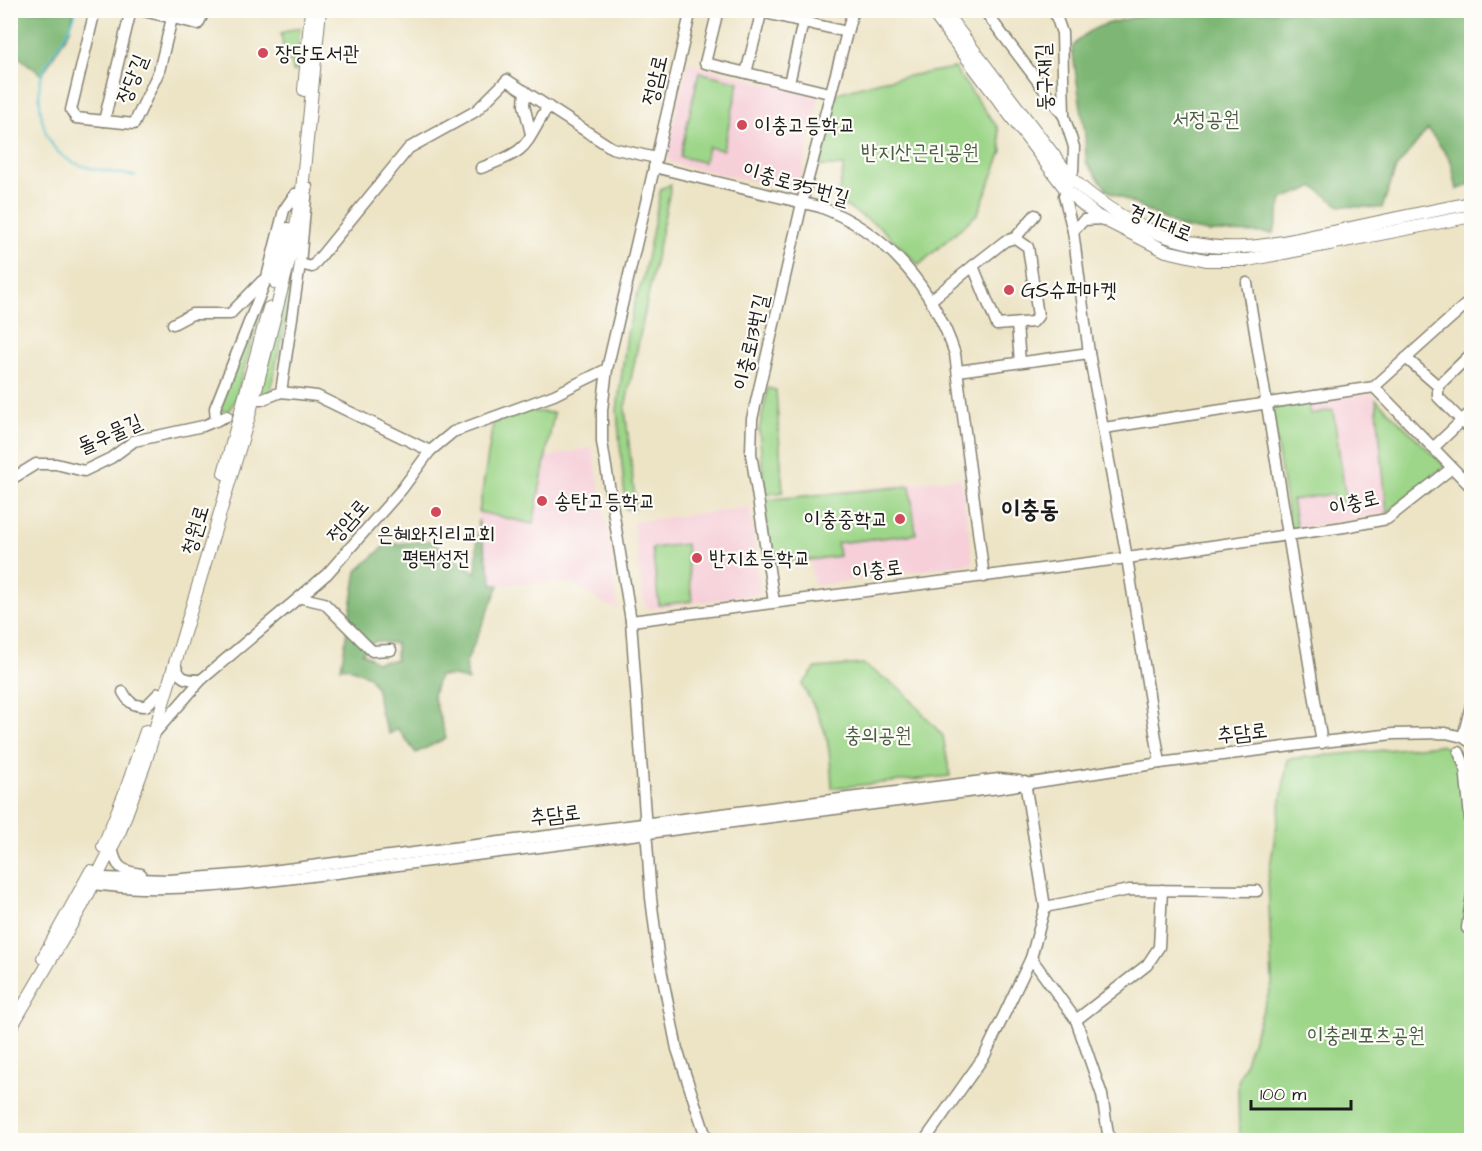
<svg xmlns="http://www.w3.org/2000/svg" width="1482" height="1151" font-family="'Architects Daughter','Poor Story',sans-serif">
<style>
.built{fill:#f6cfd9}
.green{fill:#9dd689;stroke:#5c7952;stroke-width:1.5}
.forest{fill:#7eb775;stroke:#4d6a48;stroke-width:1.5;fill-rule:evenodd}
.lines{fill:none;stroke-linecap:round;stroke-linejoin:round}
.stream{stroke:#51bdcb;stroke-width:2}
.minor-casing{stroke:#848071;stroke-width:13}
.major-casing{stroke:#848071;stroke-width:14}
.minor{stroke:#fff;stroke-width:10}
.major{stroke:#fff;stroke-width:12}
.poi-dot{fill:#d1495b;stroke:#fdfcf7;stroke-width:2}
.labels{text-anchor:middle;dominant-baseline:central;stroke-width:4.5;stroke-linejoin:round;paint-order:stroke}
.poi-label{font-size:21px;fill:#1c1c1c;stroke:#fdfcf7;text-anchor:start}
.street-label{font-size:21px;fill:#1c1c1c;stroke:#fdfcf7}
.park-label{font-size:21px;fill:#495d42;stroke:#fdfcf7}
.quarter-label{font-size:24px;font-weight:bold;fill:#1c1c1c;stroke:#fdfcf7}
</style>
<rect width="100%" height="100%" fill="#fdfcf7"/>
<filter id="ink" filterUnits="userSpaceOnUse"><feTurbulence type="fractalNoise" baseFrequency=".0167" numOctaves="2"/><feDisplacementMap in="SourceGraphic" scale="12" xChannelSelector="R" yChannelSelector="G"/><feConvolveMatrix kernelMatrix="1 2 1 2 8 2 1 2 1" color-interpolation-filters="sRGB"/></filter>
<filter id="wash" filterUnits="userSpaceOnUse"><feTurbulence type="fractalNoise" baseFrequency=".008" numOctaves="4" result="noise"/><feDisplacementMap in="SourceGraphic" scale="24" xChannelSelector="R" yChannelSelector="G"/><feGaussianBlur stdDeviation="1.35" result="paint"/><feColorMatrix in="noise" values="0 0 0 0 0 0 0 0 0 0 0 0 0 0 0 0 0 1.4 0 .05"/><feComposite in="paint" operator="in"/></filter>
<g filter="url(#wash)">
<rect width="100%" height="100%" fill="#ede4c6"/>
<g class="built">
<polygon points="688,63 819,97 798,191 671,163 665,154"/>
<polygon points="1374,393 1387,513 1290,529 1271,407"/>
<polygon points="526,411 554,413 547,457 592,447 608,534 618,609 604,604 570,582 493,585 478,520 479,512 484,491"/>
<polygon points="961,478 973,563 814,586 810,560 838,556 830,492"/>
<polygon points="750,507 760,594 650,609 644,602 633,522"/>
</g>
<g class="green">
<polygon points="300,27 296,71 293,71 291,60 285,61 281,33"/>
<polygon points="954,68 998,128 1002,151 978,213 919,265 880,227 837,201 844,166 817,166 837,93 880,81"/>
<polygon points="699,72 739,82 723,150 708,147 704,162 680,157"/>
<polygon points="671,185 625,408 636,508 626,509 617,411 627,334 636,298 643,279 661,188"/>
<polygon points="293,268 290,303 270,391 259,398"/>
<polygon points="268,283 236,398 229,411 221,411 219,404"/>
<polygon points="768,388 776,390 783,492 765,495 759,430"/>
<polygon points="1376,399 1445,466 1387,513"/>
<polygon points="1308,402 1310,414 1333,410 1346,500 1334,502 1332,494 1292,500 1297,528 1290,529 1271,407"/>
<polygon points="526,411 554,413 533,524 479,512 493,423"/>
<polygon points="910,486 916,534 837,543 839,556 772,565 763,500"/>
<polygon points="686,544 692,601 659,605 652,548"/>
<path d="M863,664L902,690L943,736L950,776L832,788C830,739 827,728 802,685L816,668Z"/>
<polygon points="1439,745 1471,755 1471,1140 1239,1140 1238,1082 1272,984 1268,878 1288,759"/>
</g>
<g class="forest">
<polygon points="10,11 74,11 70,30 42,75 11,51"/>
<path d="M1144,11H1471V184L1457,190L1451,161L1428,129L1396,168L1382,208L1340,206L1314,187L1282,199L1274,233L1208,232L1180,227L1108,191L1086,162L1085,135L1072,48C1089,24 1114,22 1141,16Z"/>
<path d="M478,520L493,585H499L466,663L468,681L454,676H439L433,695L446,738L416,753L398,729L389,734L380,712L377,690L369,676L347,667L341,668L357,571L386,545L430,541L476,573ZM375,641L396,644V660L376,662L362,652Z"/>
</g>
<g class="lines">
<path class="stream" d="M76,10C71,32 55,48 45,67C37,82 39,96 41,113C49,169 87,167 135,176"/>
</g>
</g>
<g filter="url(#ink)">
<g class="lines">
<defs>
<g id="minor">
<polyline points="95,10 71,110 76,118 134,124 159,71 174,10"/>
<polyline points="139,10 198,24 205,10"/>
<polyline points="691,10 607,369 602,410 602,442 631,621 651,898 658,954 677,1049 707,1140"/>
<polyline points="718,10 705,63 829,93"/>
<polyline points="752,10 847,32"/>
<polyline points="984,10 1064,116"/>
<polyline points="1054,10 1062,33 1064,116 1074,147 1073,171 1064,196 1073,231 1089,353 1127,558 1160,763"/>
<polyline points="746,73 762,10"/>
<polyline points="789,83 803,22"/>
<polyline points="525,91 524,105 531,134"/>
<polyline points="104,121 131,10"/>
<path d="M654,167L820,207C887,232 933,288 955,354L984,577"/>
<path d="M481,168C530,150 523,148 548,106"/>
<polyline points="1073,231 1084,220 1103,219"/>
<polygon points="1015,238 1028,247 1038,316 1033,322 997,325 973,266 1005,241"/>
<polyline points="1015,238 1035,215"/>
<polyline points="300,264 312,267 409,148 476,111 507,80 612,148 656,158"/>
<polyline points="1247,283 1322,743"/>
<polyline points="931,300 973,266"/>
<polyline points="173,324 192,314 230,314 262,281"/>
<polyline points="1017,325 1020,362"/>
<polyline points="1406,358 1438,386 1438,397 1472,431"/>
<polyline points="958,371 1089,353"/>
<polyline points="1438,386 1472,353"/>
<polyline points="1374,387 1472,488"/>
<polyline points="281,392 300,264 307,187"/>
<polyline points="261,400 281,392 317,396 430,451"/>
<polyline points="216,421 215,408 267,277 284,210 295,194"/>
<polyline points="1104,428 1374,387 1472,299"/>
<polyline points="1433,448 1472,411"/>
<polyline points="10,480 36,464 56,464 84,471 111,458 134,441 203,426 227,416"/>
<polyline points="302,598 324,603 372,651 391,650"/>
<polyline points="774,602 751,453 752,419 806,186 853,10"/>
<polyline points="631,621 1127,558 1344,527 1387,519 1452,468"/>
<path d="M175,663C179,679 185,680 201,680"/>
<path d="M123,692C129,703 133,706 146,706L159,693"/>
<polyline points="154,734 201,680 327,574 402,489 430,451 453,432 554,395 607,369"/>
<polyline points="1463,737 1472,701"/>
<polyline points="1459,752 1465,767 1472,838"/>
<path d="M112,846C115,867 121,871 141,874"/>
<polyline points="102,878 169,880 247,874 999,779 1019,781"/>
<path d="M86,883C171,896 259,882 344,872L999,788L1160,763L1331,741L1393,734L1446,733L1463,737L1472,743"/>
<polyline points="1045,907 1129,890 1257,891"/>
<polyline points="1467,928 1472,894"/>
<polyline points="1031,958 1076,1020 1147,965 1159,947 1162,890"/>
<polyline points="1076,1020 1102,1095 1109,1140"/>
<polyline points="925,1140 985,1055 1031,958 1045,907 1025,782"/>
</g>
<g id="major">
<polyline points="931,10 1067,191 1097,216 1166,251 1206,260 1248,260 1472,216"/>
<path d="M943,10L1071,178C1118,222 1179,251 1244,247C1274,246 1304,237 1333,232C1379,222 1425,212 1472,203"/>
<polyline points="304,90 311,10"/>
<polyline points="276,283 288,229"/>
<polyline points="224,473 269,308"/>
<polyline points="103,847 126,790 146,731"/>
<polyline points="43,958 91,871"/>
<polyline points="10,1029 82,906 120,831 145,763 166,693 249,416 292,249 302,190 320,10"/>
</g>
</defs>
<use href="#minor" class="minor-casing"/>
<use href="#major" class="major-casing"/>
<use href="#minor" class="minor"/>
<use href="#major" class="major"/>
</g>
</g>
<g class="poi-dot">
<circle cx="263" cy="53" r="6"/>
<circle cx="742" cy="125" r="6"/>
<circle cx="1009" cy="290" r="6"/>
<circle cx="542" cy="501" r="6"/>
<circle cx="436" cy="512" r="6"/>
<circle cx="900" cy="519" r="6"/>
<circle cx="697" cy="558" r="6"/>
</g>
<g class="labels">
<g class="poi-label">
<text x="275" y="53">장당도서관</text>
<text x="754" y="125">이충고등학교</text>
<text x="1021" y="290">GS슈퍼마켓</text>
<text x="554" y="501">송탄고등학교</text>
<text x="888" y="519" text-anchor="end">이충중학교</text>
<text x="436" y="534" text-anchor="middle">은혜와진리교회<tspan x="436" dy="24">평택성전</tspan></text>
<text x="709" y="558">반지초등학교</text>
</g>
<g class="street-label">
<text transform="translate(1044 77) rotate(-92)">둥구재길</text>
<text transform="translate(132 79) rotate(-68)">장당길</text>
<text transform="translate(655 80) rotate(-77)">정암로</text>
<text transform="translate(796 184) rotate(16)">이충로35번길</text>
<text transform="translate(1160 223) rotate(22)">경기대로</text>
<text transform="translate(751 342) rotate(-77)">이충로13번길</text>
<text transform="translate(110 434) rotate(-24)">돌우물길</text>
<text transform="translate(1354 503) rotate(-14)">이충로</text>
<text transform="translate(348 521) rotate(-49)">정암로</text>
<text transform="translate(195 530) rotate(-73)">청원로</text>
<text transform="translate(877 570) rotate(-7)">이충로</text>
<text transform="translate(1242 733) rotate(-7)">추담로</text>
<text transform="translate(555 815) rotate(-7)">추담로</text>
</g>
<g class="park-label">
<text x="1206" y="119">서정공원</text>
<text x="920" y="152">반지산근린공원</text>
<text x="878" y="735">충의공원</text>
<text x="1366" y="1035">이충레포츠공원</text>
</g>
<g class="quarter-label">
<text x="1030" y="510">이충동</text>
</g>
</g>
<rect width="1482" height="1151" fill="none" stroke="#fdfcf7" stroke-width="36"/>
<path d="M1251 1100v9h100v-9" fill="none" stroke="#1c1c1c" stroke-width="3"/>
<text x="1260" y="1100" font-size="18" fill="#1c1c1c" stroke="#fdfcf7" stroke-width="4.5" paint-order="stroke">100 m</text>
</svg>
